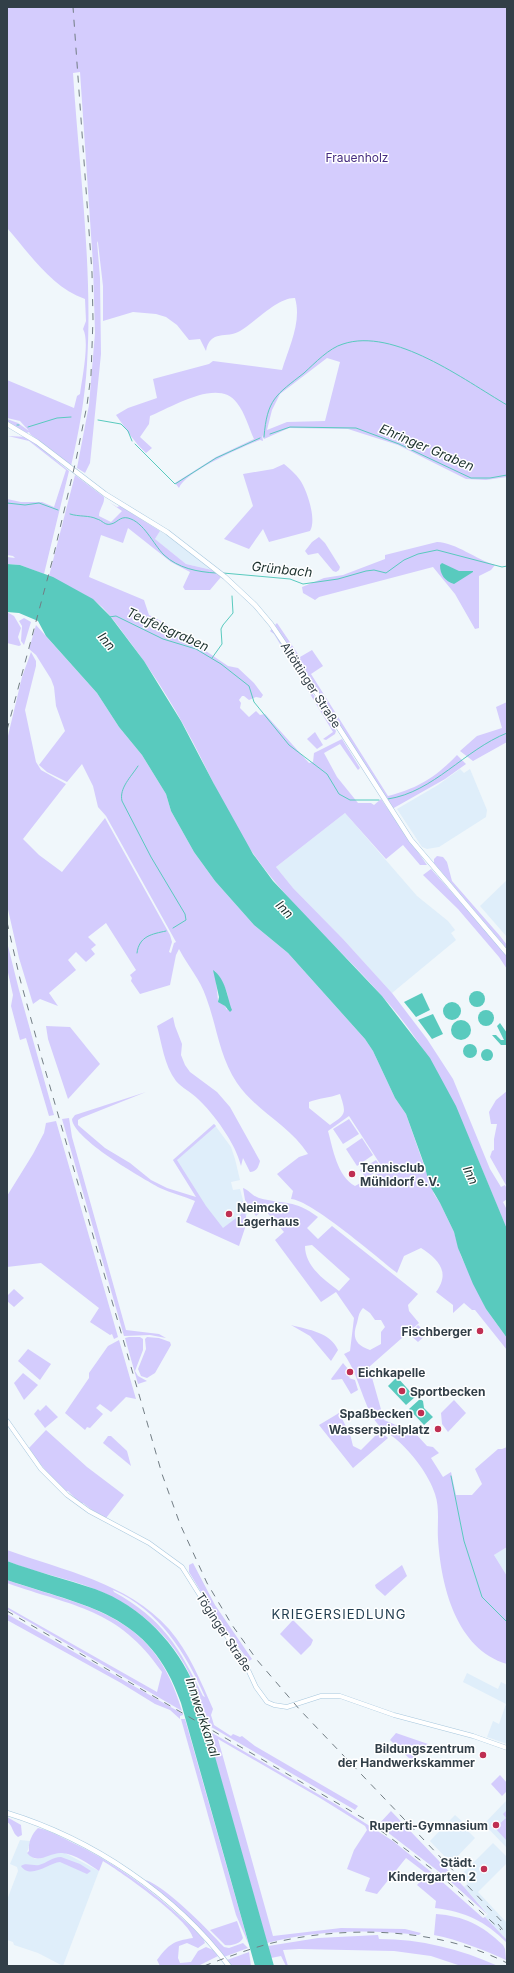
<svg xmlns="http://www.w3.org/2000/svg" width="514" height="1973" font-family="Inter,sans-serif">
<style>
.built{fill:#dfeefa}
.green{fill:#d4ccfd;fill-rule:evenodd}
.water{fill:#59cabe}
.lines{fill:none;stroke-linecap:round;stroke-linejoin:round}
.stream{stroke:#59cabe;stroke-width:1}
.tertiary-casing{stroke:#a8c8de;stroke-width:5}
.secondary-casing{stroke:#a8c8de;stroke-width:5.5}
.tertiary{stroke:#fff;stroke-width:4}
.secondary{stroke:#fff;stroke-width:4.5}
.rail{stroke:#727d84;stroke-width:1;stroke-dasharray:7 7;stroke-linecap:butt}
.poi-dot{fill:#bf2f52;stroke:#fff;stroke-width:1.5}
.labels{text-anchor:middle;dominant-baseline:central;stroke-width:3;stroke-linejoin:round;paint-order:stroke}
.park-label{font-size:12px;fill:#442b7f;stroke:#fff}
.street-label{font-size:12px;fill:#323f48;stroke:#fff}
.poi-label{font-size:12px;font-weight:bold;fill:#323f48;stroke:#fff;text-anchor:end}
.water-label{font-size:13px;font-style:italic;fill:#1c312e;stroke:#fff}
.neighbourhood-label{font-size:13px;letter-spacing:1px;fill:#213d4f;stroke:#fff}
</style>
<rect width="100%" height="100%" fill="#f0f7fb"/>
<g class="built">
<polygon points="160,531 168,536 212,570 186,564 155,539"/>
<polygon points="460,769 464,773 470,769 487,810 486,817 439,847 427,849 422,847 397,809 438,785"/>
<polygon points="345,813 417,896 448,921 455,930 451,933 456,940 392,993 343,939 293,888 276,867"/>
<polygon points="507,880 507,937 480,906"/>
<polygon points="214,1124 231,1147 235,1159 240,1180 231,1182 233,1190 240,1189 247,1215 223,1236 173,1160"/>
<polygon points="507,1547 507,1576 494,1555"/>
<polygon points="467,1673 498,1689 501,1682 507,1685 507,1744 487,1737 493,1721 499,1724 506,1704 463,1682"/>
<polygon points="506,1801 507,1802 507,1848 484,1824"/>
<polygon points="455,1815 467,1826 465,1828 475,1838 451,1863 430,1841"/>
<polygon points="20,1840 30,1841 27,1853 35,1859 41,1858 53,1853 65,1853 99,1871 63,1966 38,1953 14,1945 13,1942 7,1940 7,1900 18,1871 17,1867 10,1864"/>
<polygon points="493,1843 507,1857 507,1863 478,1892 507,1923 507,1940 485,1917 488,1914 464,1887 468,1883 461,1875"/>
</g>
<g class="green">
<path d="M7,7H507V477L486,480L466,479L398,445L348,429L289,428L264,439L262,435L263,441L260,440C242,447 185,472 179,488L175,483L216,457L254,439C249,428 245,413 237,403C219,377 172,407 150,416L149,424L140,437L152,448L146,453C134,442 126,429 116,415L128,408L157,398L153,379L209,364L213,361L282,370C289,347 302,322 295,298C278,297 254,323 240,331C227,339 210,329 206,351L200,339L189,340L177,325L166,317L156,314L133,312L103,321V286L98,243L97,241L100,278L101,354L90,463L85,473L77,468L89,405L95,333L93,264L80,72L73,73C79,167 93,270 87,364C85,398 79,432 71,466L30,434L29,432L27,433L7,422V419L18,423L29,431L20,421L7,418V380L74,408L77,396L80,394C82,379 90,341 83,329L86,321L85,299C51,287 30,254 7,228ZM327,358L340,362L325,421L287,422L267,430L272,410L280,394Z"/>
<polygon points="8,436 28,437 69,471 44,574 20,565 7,564 7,557 15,558 13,556 7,555 7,499 21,502 42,502 54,507 66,470 29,441"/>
<path d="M284,464C290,469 296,474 300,480C307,490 317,520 310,531L269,542L263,529L249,549L224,539L253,506L243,474L273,469Z"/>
<path d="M75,475L104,497C105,504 99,509 99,516L111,522L122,511L109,502L117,507L120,506L160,531L155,539L186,564L212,570L221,577L210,590H185L183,587L190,572L171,562L128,528L123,543L101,535L89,577L144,600L149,615L163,622L228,666L238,668L254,683L263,695L261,698L256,697L249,700L244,696H242L239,700L241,703L240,708L249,717L256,711L260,715L265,714L309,763L313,762L314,753L342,739L360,768L358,770L340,744L324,753L337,777L358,803H371L374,805L381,799L427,865H420L403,845L386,859L345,813L276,867L293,888L343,939L392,993L427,1039L453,1079L490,1169L501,1187L505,1185L507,1189V1199L503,1202L507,1210V1229C474,1153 452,1083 399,1016C354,960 296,914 255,856C234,828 216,788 200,756C180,716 157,678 130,642C121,630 112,617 102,607C87,594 67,586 49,576Z"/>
<polygon points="319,537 325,543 340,567 339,570 336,572 333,571 318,553 308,555 305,551 312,542"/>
<path d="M437,542C457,543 475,559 495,565L491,570L479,576V628L475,629L455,594L433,567L319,597L315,600L303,593L302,587L324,578L343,575L385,559V555Z"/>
<polygon points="7,612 14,616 21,628 18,637 21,645 19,646 7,643"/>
<polygon points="24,618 31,622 24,645 21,641 22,626 19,621"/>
<path d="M277,623L300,657L312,650L323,666L311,674L388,796C418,788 435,778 457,755L466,764L445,779L392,809L275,625Z"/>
<path d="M36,625L97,693L119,727L142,755L166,794L171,811L194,852L215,881L254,925L288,953L365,1039L373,1051L395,1098L406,1114L434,1194L440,1203L454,1232L461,1256L486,1309L507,1338V1350L475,1310H472L464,1303L453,1313V1305L436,1292C451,1272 438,1259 421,1248L404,1256L397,1273C378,1258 311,1200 291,1199L293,1191L277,1174L299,1157L308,1154C289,1125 256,1111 237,1083C219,1056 217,1026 206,997C200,979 188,966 179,949L176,955L170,985L140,994L131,981L132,978L130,975L136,970L106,923L88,937L96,945L91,949L95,954L86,962L76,952L68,960L76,970L49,993L58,1006L40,999L33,1004L19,958L7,905V740L22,677L31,652L36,661V666L25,710L36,762L41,770L66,784L23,839L39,855L62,872L105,818L170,935L172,942L169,952L171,953L174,943L176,942L106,816L98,807L93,786L82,764L67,782L47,772L39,765L65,731L56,706L54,687L51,679L36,655L29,649ZM215,971C223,984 232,995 227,1010L225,1006L218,1000ZM340,1094C346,1113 347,1114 330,1125L309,1108V1102C319,1098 329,1098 340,1094ZM349,1116L384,1170L355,1186C337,1176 333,1149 328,1131Z"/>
<polygon points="272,629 336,731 335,734 326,740 323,739 333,732 274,634 270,631"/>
<polygon points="507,702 507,742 473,761 460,751 477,736 502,728 496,707"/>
<polygon points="315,732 323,745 317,749 307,739"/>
<polygon points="437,856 443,857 447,862 452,881 500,936 507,945 507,949 434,863 434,859"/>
<polygon points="431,869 497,943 507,957 507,969 499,957 458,909 423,875"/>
<polygon points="7,942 19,990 54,1115 49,1116 26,1038 20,1040 11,1006 13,995 7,968"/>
<path d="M173,1017L175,1026L182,1044L181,1055L185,1065L190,1072L217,1092L230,1107L260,1161C258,1168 257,1171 250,1172L243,1158L241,1166C236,1144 214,1114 198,1099C191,1092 182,1088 176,1081C164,1065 162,1044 157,1026Z"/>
<polygon points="46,1026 70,1027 100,1064 68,1099 48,1039"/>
<polygon points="507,1091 507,1187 490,1157 492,1151 494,1150 494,1139 497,1124 491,1124 489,1112 496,1100"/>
<path d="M146,1092L81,1118L78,1120V1125L105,1148L130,1163L151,1180L167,1188L196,1197L173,1160L214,1124L216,1126L177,1160L206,1206L223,1228L244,1212L239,1205L243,1201L247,1222L239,1246L186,1222L195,1201C183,1196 171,1193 160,1188C142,1178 73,1139 72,1119L75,1115Z"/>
<polygon points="69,1118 72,1137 126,1330 159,1334 166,1338 150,1335 124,1336 62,1119"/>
<polygon points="349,1119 359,1134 343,1144 333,1129"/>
<polygon points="56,1121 118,1337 114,1339 112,1334 110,1335 90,1322 99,1308 41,1263 7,1267 7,1196 33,1154 44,1133 46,1123"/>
<polygon points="362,1138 373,1155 357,1166 346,1149"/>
<polygon points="376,1160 382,1168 366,1178 360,1170"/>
<path d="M243,1188C249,1190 252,1196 259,1198C285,1205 294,1199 318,1217L307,1228L318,1239L332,1226L418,1294L408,1305L409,1311L419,1323L369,1367L384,1420L415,1433L427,1446L433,1447L439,1453L431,1458L443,1477L451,1472L456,1495H472L482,1484L475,1469L498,1449H502L507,1447V1547L494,1555L507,1576V1664C456,1649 441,1586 438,1539C437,1525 440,1508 435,1494C429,1475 412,1453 397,1440C390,1434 382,1430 376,1422C362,1402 359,1375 344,1354L350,1351L354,1318L336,1292L321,1302L275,1240L284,1232L264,1209L256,1216L245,1200ZM312,1245L350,1279L339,1291C324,1280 305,1266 305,1246ZM363,1308L370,1313L375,1320H381L385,1327L381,1332V1344L370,1350C355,1345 352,1337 357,1323C359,1316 358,1314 363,1308Z"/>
<polygon points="14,1289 24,1298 14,1307 7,1301 7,1296"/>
<path d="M291,1325C309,1330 330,1332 338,1350L331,1361L310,1336Z"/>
<polygon points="418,1325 427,1334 418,1342 409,1334"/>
<polygon points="129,1337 140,1337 143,1339 143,1350 135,1371 138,1376 147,1381 138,1384 125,1338"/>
<polygon points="147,1337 159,1338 170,1342 171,1345 155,1373 147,1378 141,1376 138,1369 146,1349 145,1339"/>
<polygon points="119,1340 136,1399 126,1397 111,1412 100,1404 96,1408 103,1414 90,1428 87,1427 85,1430 65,1413 89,1378 89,1373 108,1346"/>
<polygon points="28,1349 51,1364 40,1380 18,1361"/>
<polygon points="343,1363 348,1369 346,1371 351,1376 349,1378 355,1380 358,1390 351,1394 342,1379 332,1380 331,1379"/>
<polygon points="23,1373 38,1385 24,1400 14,1383"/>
<polygon points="454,1400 466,1413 448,1432 442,1424 441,1413"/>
<polygon points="46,1405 58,1417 45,1428 34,1414 38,1409 40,1411"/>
<polygon points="339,1413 350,1434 353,1446 361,1450 380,1431 388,1438 353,1468 319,1425"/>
<path d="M46,1430L87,1467L124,1495L106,1518L92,1510L83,1503L81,1504L68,1491H65C51,1477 39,1464 29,1448Z"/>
<polygon points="108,1436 111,1436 127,1451 131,1466 103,1443"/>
<path d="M7,1550C64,1571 127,1582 169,1629C189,1652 201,1682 213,1709L211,1715L214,1725L231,1736L233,1734L240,1737L242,1736L255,1746L358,1806L355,1810L206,1724C202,1712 200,1700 196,1689C179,1643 142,1608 97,1590C68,1578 36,1573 7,1561ZM113,1590C159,1610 186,1653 205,1697L203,1696C179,1647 163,1619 114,1592Z"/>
<polygon points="193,1563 215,1605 252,1659 249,1661 218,1620 189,1572 189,1565"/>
<polygon points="402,1565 407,1576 385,1596 376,1588 375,1585"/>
<path d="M7,1580C91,1609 154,1613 182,1711L7,1609V1607L157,1692L162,1672C118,1608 74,1607 7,1583Z"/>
<polygon points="7,1614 183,1714 183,1715 180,1716 180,1719 170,1710 155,1704 121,1683 16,1625 7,1620"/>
<polygon points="293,1620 313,1640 311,1645 301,1655 280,1634"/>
<polygon points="181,1719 185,1719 249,1945 236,1915"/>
<path d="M207,1730L337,1805L393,1841L430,1871L483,1918L485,1917L507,1940V1943C485,1921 466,1912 435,1908L436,1901L417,1885L427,1874L406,1858L377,1894L365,1891L370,1878L347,1869L354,1850L367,1830L365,1826L320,1798L218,1739L273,1936L341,1928L405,1929L421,1933L419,1935C368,1929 317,1930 267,1943Z"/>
<polygon points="396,1733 428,1744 411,1760 390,1740"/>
<polygon points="500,1775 507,1783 507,1791 502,1796 491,1784"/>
<polygon points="507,1810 507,1841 495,1828 506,1818 503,1814"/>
<polygon points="391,1811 464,1887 488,1915 442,1874 378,1825"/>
<path d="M7,1817L21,1825L22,1835L18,1837C12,1833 13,1825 7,1822Z"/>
<path d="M38,1828C49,1830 59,1836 69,1841C112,1861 150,1888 185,1921C191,1927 203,1935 205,1943L198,1948L187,1943L179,1946L178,1958L180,1963L191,1962L198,1951L206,1947L213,1950L218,1956L198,1966H160L157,1960C169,1944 173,1941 193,1938C190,1920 121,1872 103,1861L99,1871C89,1864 75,1854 62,1853C49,1852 38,1866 27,1853L29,1851C28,1842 32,1834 38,1828Z"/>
<path d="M61,1857L80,1864L91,1871L87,1874L60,1862C49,1863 30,1880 21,1866C25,1862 33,1866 39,1865C47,1863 52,1857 61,1857Z"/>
<path d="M146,1880C169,1889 207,1929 224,1947L229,1948L243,1943L248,1948L224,1957L147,1882Z"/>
<path d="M436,1914C464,1916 482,1925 503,1945L505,1949L506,1960C484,1950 459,1940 434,1935Z"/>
<path d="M237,1921L243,1938C240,1944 231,1946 225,1945L210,1930Z"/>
<path d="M378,1935L379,1939C421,1939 460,1949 498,1966H461L431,1956L394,1951L299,1949L283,1950L288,1966H286L281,1956L271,1958L268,1946L318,1938Z"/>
<polygon points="249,1952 251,1966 232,1966 227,1960"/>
</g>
<g class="water">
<path d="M442,563L459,571H473V572L454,584C445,581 440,575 440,565Z"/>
<polygon points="7,564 20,565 53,577 93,599 110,616 144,661 181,721 214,784 253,854 273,881 382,996 430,1058 456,1106 507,1229 507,1338 486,1309 473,1284 458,1248 454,1232 440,1203 430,1186 424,1164 406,1114 395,1098 373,1051 365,1039 288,953 254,925 215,881 194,852 171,811 166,794 142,755 119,727 97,693 46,636 38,621 19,613 7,612"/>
<path d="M213,970C226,979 227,997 232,1010L230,1012L225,1006L218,1002L219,997Z"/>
<circle cx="477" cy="999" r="8"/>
<polygon points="422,993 430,1010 416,1017 404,1002"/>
<circle cx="452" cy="1011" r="9"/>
<circle cx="486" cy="1018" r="8"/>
<polygon points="433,1014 443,1034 432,1039 418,1020"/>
<circle cx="461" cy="1030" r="10"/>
<polygon points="500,1023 507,1033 506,1045 501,1045 492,1035 496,1035 501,1040 504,1040 497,1026"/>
<circle cx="470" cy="1051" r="7"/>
<circle cx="487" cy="1055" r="6"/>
<polygon points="397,1377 415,1397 406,1405 388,1386"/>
<polygon points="420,1399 423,1401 424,1408 433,1417 424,1425 409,1409"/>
<path d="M7,1561C36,1572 66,1579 95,1589C142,1606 177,1644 196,1689L274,1966H255L181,1703C150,1612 86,1607 7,1580Z"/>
</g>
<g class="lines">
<g class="stream">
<polyline points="98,420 121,424 128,431 132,441"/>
<polyline points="17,425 19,425"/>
<polyline points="28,427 57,418 71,417"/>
<polyline points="270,434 290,427 356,428 399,444 471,478 490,478 507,475"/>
<path d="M264,437C267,399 276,395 304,373C315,363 329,348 343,344C394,327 464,380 507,405"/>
<polyline points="135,444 175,484 216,458 260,438"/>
<polyline points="7,503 25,505 39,503 58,510"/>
<path d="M70,514C79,517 89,515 97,519C102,520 105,526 111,524C117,523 120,516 128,518C144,522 153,544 164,555C178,568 197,572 216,573"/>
<polyline points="223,573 290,579 303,584 338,579 366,571 374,570 386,573 404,560 418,554 437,550 502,567 507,566"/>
<polyline points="109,617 116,616 163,639 196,649 221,664 249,686 254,702 289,745 327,774 339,794 350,800 379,800"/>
<polyline points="212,658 222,644 221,629 223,625 233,613 232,596"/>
<path d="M138,766C131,777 119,788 122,801L151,857L185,914L186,920L173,928"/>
<path d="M388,799C434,792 464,750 507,733"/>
<path d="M137,953C139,936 152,934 166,931"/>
<polyline points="451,1476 464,1541 482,1597 507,1622"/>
</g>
<defs>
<polyline id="tertiary" points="7,1421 41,1469 67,1495 89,1511 149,1543 182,1567 211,1613 244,1661 256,1687 267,1702 274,1705 287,1707 321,1696 340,1696 394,1715 473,1736 507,1748"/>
<g id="secondary">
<polyline points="7,424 37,442 105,494 167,532 225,577 255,605 271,624 292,655 411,840 507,953"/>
<path d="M7,1813C92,1839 175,1894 229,1966"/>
</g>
</defs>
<use href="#tertiary" class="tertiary-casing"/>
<use href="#secondary" class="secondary-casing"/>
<use href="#tertiary" class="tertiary"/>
<use href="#secondary" class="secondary"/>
<g class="rail">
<polyline points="7,730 53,558 76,460 87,405 91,375 93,319 92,273 73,7"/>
<polyline points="7,922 20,979 42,1059 162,1474 180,1524 207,1583 232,1625 257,1660 300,1710 507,1927"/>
<polyline points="7,1611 368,1821 440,1875 501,1930"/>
<polyline points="498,1924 507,1935"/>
<path d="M204,1966C225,1958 246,1950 268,1944C343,1925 437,1927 507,1963"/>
</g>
</g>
<g class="poi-dot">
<circle cx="352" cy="1174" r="4"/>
<circle cx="229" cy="1214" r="4"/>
<circle cx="480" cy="1331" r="4"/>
<circle cx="350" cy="1372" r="4"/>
<circle cx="402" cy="1391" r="4"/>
<circle cx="421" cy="1413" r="4"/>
<circle cx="438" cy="1429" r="4"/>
<circle cx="483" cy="1755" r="4"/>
<circle cx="496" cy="1825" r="4"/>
<circle cx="484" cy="1869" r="4"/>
</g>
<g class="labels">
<g class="park-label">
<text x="357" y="157">Frauenholz</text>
</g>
<g class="street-label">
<text transform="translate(311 685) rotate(57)">Altöttinger Straße</text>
<text transform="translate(224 1632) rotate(57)">Töginger Straße</text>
</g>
<g class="poi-label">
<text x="360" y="1167" text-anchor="start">Tennisclub<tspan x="360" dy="14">Mühldorf e.V.</tspan></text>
<text x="237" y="1207" text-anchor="start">Neimcke<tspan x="237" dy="14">Lagerhaus</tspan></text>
<text x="472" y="1331">Fischberger</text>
<text x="358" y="1372" text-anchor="start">Eichkapelle</text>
<text x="410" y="1391" text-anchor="start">Sportbecken</text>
<text x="413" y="1413">Spaßbecken</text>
<text x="430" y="1429">Wasserspielplatz</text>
<text x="475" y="1748">Bildungszentrum<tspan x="475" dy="14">der Handwerkskammer</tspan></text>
<text x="488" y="1825">Ruperti-Gymnasium</text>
<text x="476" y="1862">Städt.<tspan x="476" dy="14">Kindergarten 2</tspan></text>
</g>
<g class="water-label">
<text transform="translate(427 447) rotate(23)">Ehringer Graben</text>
<text transform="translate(282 569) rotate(6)">Grünbach</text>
<text transform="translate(168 629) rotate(24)">Teufelsgraben</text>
<text transform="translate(107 641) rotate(50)">Inn</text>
<text transform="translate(285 909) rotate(46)">Inn</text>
<text transform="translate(471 1175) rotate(66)">Inn</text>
<text transform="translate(203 1717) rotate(72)">Innwerkkanal</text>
</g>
<g class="neighbourhood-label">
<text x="339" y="1614">KRIEGERSIEDLUNG</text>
</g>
</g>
<rect width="514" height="1973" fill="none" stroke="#323f48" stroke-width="16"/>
</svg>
